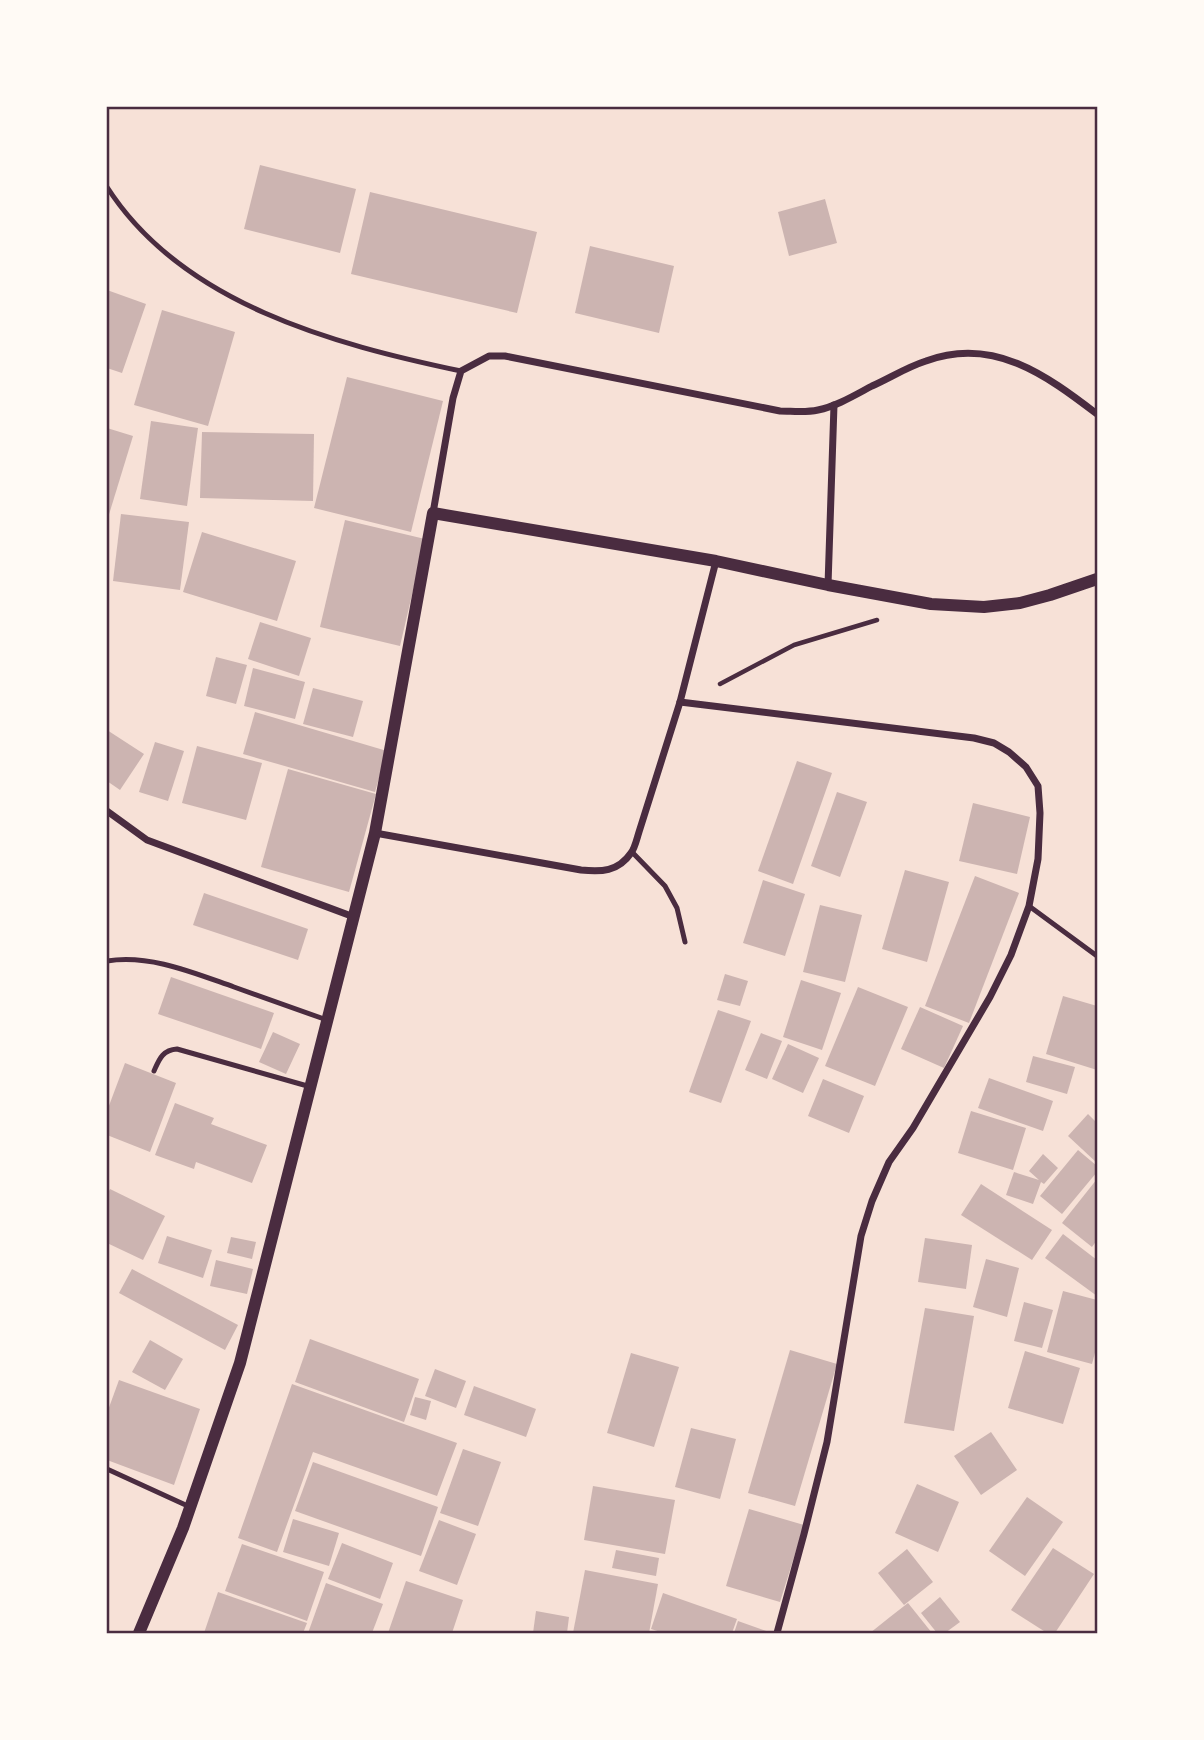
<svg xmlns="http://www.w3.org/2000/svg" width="1204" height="1740" font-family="Figtree,sans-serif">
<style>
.building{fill:#ccb4b1}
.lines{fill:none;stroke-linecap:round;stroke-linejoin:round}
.path{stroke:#4a2c40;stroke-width:4.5}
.service{stroke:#4a2c40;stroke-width:5}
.minor{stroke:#4a2c40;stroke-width:7}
.tertiary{stroke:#4a2c40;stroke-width:12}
.neatline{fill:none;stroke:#4a2c40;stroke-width:2.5}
</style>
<rect width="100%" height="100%" fill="#f7e1d7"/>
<g class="building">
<polygon points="260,165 356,189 340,253 244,229"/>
<polygon points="370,192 537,232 517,313 351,274"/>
<polygon points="825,199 837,243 789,256 778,212"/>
<polygon points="590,246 674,266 659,333 575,313"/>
<polygon points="107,290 146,304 122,373 107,368"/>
<polygon points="162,310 235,332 208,426 134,405"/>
<polygon points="347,377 443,401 411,532 314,508"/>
<polygon points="151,421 198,428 187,506 140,499"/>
<polygon points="107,428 133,436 107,521"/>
<polygon points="202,432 314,434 313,501 200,498"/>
<polygon points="121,514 189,522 180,590 113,581"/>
<polygon points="345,520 425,539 400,646 320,627"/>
<polygon points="202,532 296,561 277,621 183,592"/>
<polygon points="260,622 311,638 299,676 248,659"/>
<polygon points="216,657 247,665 236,704 206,696"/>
<polygon points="253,668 305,682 295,719 244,706"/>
<polygon points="313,688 363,701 353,737 303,724"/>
<polygon points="255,712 387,751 375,792 243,754"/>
<polygon points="107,730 144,754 120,790 107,781"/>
<polygon points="155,742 184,751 168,801 139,792"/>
<polygon points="197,746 262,763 246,820 182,803"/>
<polygon points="797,761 832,773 793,884 758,871"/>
<polygon points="288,769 376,794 349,892 261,867"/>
<polygon points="837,792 867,802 840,877 811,866"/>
<polygon points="973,803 1030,817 1017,874 959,861"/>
<polygon points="905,870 949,882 927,962 882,949"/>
<polygon points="975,876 1019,893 969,1023 925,1006"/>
<polygon points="763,880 805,894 785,956 743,943"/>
<polygon points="204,893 308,929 298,960 193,925"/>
<polygon points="820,905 862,915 845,982 803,972"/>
<polygon points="725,974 748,981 740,1006 717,1000"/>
<polygon points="171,977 274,1013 261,1049 158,1014"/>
<polygon points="801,980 841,993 822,1050 783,1037"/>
<polygon points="858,987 908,1007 875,1086 825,1066"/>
<polygon points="1063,996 1097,1006 1097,1070 1046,1054"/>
<polygon points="920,1007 963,1026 944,1068 901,1049"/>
<polygon points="718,1010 751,1021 721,1103 689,1092"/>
<polygon points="273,1032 300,1044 286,1074 259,1062"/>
<polygon points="761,1033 782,1041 767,1079 745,1070"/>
<polygon points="788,1044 819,1058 803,1093 772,1079"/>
<polygon points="1033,1056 1075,1067 1067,1094 1026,1082"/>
<polygon points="125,1063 176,1083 150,1152 107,1135 107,1111"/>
<polygon points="989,1078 1053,1101 1043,1131 978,1108"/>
<polygon points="823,1079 864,1096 849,1133 808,1116"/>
<polygon points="175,1103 214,1118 211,1124 267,1145 252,1183 196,1162 194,1169 155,1155"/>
<polygon points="971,1111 1026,1128 1013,1170 958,1153"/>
<polygon points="1088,1114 1097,1123 1097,1163 1068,1136"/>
<polygon points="1078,1150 1097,1166 1097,1172 1062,1214 1040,1196"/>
<polygon points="1043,1154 1058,1168 1044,1184 1041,1182 1033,1204 1006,1195 1014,1172 1039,1180 1029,1171"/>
<polygon points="1097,1179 1097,1240 1092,1247 1062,1223"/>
<polygon points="981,1184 1052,1230 1032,1260 961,1215"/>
<polygon points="110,1189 165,1216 143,1260 107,1243 107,1195"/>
<polygon points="1063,1234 1097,1260 1097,1296 1045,1258"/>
<polygon points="167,1236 212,1250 203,1278 158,1263"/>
<polygon points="231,1237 256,1242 252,1259 227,1253"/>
<polygon points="925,1238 972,1245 966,1289 918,1282"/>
<polygon points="986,1259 1019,1268 1007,1317 973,1307"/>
<polygon points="216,1260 253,1269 247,1294 210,1286"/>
<polygon points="132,1269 238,1325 225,1350 119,1293"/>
<polygon points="1063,1291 1097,1300 1097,1345 1092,1364 1047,1352"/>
<polygon points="1024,1302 1053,1310 1042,1348 1014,1341"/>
<polygon points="925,1308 974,1316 954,1431 904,1423"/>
<polygon points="310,1339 419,1379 404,1422 295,1382"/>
<polygon points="150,1340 183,1359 165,1390 132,1372"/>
<polygon points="790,1350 837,1364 795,1506 748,1493"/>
<polygon points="1025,1351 1080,1368 1063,1424 1008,1408"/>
<polygon points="631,1353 679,1367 654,1447 607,1433"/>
<polygon points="435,1369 466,1381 456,1408 425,1396"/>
<polygon points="119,1380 200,1409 174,1485 107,1460 107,1413"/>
<polygon points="292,1384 457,1443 437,1496 313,1452 277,1552 238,1538"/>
<polygon points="474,1386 536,1409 526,1437 464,1415"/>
<polygon points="415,1397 431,1401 426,1420 410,1415"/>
<polygon points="691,1428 736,1439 720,1499 675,1487"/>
<polygon points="991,1432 1017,1470 981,1495 954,1456"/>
<polygon points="463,1449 501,1462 478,1526 440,1513"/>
<polygon points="313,1462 438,1507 421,1556 295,1511"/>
<polygon points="917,1484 959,1502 938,1552 895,1533"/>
<polygon points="593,1486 675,1500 665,1554 584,1540"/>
<polygon points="1027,1497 1063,1522 1025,1576 989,1551"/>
<polygon points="749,1509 804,1525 780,1602 726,1586"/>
<polygon points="293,1519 339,1533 329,1566 283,1552"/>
<polygon points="439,1520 476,1534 457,1585 419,1571"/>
<polygon points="342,1543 393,1563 380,1599 328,1579"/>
<polygon points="242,1544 324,1572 307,1621 225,1591"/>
<polygon points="1053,1548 1094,1574 1055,1633 1047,1633 1011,1610"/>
<polygon points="907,1549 933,1582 904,1605 878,1573"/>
<polygon points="616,1550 659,1558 656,1576 612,1568"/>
<polygon points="585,1570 658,1584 649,1633 573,1633"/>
<polygon points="406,1581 463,1600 452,1633 388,1633"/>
<polygon points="326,1583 383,1604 372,1633 308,1633"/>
<polygon points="218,1592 307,1623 303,1633 204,1633"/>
<polygon points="663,1593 737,1619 732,1633 664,1633 651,1629"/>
<polygon points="940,1597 960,1622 945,1633 937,1633 921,1613"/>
<polygon points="908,1603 932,1633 870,1633 890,1617"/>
<polygon points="536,1611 569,1617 567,1633 533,1633"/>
<polygon points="738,1621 772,1633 734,1633"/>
</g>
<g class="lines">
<polyline class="path" points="720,684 794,645 877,620"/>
<g class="service">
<path d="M107,187C182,304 333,344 461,371"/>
<polyline points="632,852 665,886 677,908 685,942"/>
<polyline points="1029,906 1097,956"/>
<path d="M107,961C150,954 194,973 234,987C265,998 296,1009 327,1020"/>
<path d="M154,1071C159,1060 162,1050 177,1049L311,1087"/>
<polyline points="107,1469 190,1507"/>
</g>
<g class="minor">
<path d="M433,513L453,398L461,371L489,356H505L780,411C792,411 805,413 818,410C837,406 855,395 872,386C890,378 907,367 926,361C993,336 1046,375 1097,414"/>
<polyline points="828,585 834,405"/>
<polyline points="680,702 974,738 994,743 1009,752 1026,767 1038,786 1040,813 1038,859 1029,906 1011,955 990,997 913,1128 889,1162 872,1201 861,1236 827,1442 804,1534 777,1633"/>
<polyline points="107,811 147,840 354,917"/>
<path d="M375,833L581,870C601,872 618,872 631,853C635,848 637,838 639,832L680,702L716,561"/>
</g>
<polyline class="tertiary" points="139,1633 183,1528 240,1363 375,833 433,513 716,561 828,585 931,604 984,607 1020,603 1050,595 1097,579"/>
</g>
<rect width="1204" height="1740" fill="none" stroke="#fffaf5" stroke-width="217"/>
<rect x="108" y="108" width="988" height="1524" class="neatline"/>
</svg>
